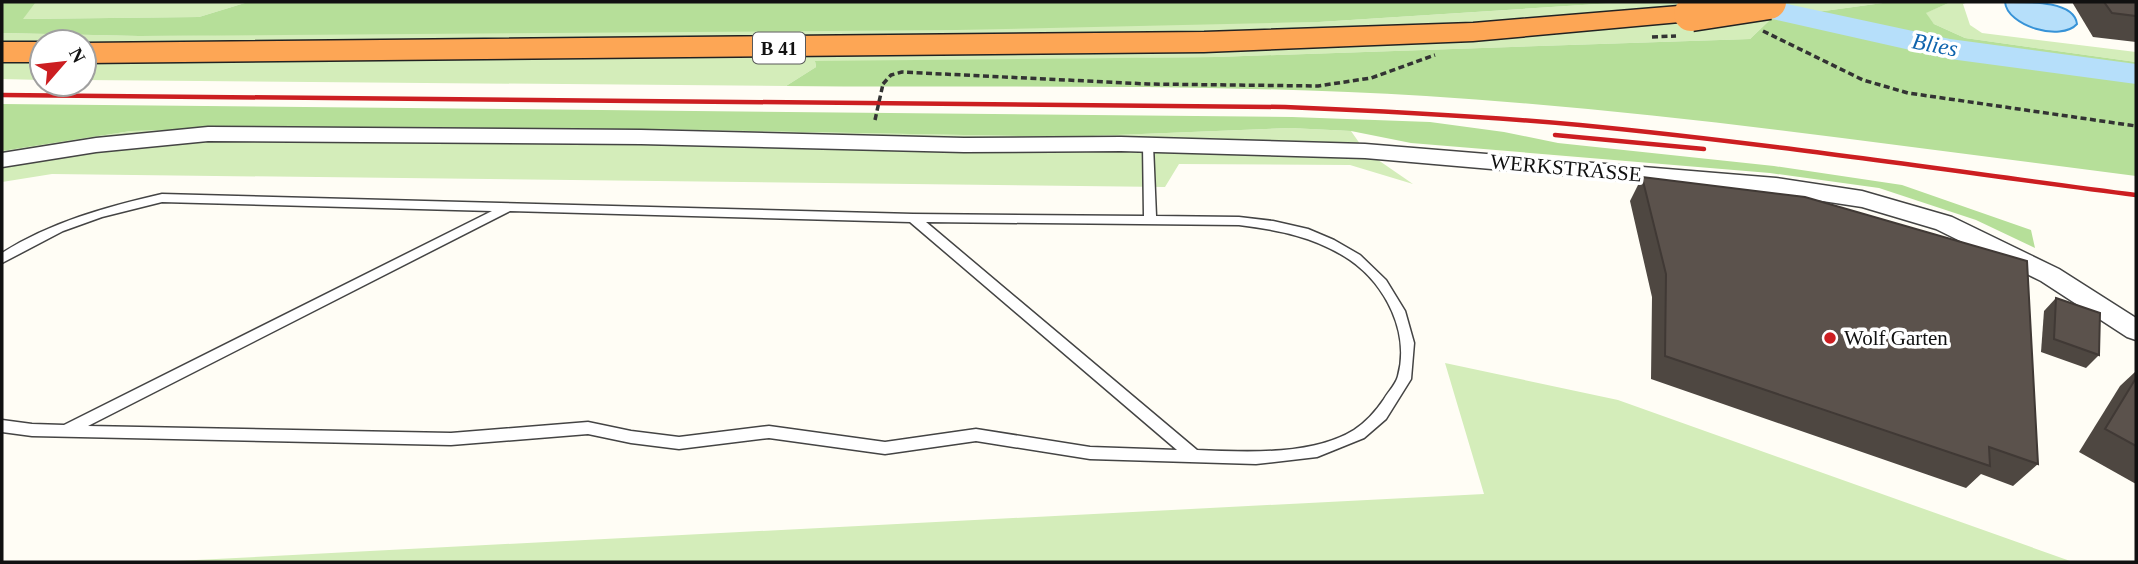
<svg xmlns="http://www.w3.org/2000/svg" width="2138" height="564" font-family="'Times New Roman',serif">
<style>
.green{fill:#d4edba}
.forest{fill:#b6df99}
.water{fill:#b6dffa;stroke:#3793d7;stroke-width:2}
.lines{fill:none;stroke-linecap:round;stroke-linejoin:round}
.river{fill:#b6dffa;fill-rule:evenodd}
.lane-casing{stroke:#444;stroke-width:3}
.street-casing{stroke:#444;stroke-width:3}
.highway-casing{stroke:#222;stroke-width:3}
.path{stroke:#333;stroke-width:3.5;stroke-dasharray:6 3.5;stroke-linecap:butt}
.lane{fill:#fff;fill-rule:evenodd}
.street{fill:#fff;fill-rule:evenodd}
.highway{fill:#fda655;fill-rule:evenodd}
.rail{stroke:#cc1e21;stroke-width:4.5}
.highway-bridge-casing{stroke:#222;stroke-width:37;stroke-linecap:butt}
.path-bridge{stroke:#333;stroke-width:3.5;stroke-dasharray:6 3.5;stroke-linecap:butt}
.highway-bridge{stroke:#fda655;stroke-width:34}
.wall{fill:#4e4741}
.building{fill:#5b524c;stroke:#403935;stroke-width:2}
.poi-dot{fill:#cc1e21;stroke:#fff;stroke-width:2.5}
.labels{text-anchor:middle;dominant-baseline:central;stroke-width:7;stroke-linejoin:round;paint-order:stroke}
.shield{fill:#fff;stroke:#585858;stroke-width:2}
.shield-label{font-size:19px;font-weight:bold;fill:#111}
.street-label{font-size:21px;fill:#111;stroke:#fff}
.poi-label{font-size:21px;fill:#111;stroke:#fff;text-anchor:start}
.water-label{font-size:23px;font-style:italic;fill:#0f64ad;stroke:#fff}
</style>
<rect width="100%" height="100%" fill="#fffdf5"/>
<g class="green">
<polygon points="36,2 248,2 199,17 22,19"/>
<polygon points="1629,2 1890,2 1772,18 1750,39 1216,57 815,62 816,67 786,86 84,80 84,42 42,42 42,80 2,79 2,33 139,36 1319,22"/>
<polygon points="1951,2 1968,2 1963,4 1970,25 1982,33 2136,52 2136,62 1965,38 1934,24 1925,13"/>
<polygon points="1290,128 1351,131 1365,151 1413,184 1350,165 1179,164 1165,187 52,174 2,182 2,151 131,131 212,129 645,129 1067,137"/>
<polygon points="1445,363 1618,400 2073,562 156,562 1484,494"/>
</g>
<g class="forest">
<polygon points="2,2 36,2 23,19 199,17 248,2 1629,2 1319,22 956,30 139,36 2,33"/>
<path d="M1890,2H1951L1926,13L1934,24L1965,38L2136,62V176C1900,146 1664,111 1426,96C1214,83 999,88 786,86L816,67L815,61L1216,57L1750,39L1772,18Z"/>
<polygon points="2,104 1292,117 1430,122 1504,132 1558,143 1774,166 1902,185 2031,230 2035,248 1976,220 1879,188 1770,173 1411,143 1351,131 1290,128 1067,137 645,129 212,129 131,131 2,151"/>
</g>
<path class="water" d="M2005,2C2027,2 2074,0 2077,24C2061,42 2007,26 2005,2Z"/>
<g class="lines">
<polygon class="river" points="1722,2 1778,2 1950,39 2136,64 2136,84 1950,59 1737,11 1726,8"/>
<defs>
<path id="lane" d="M1148,141L1153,145L1156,216L1239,217L1273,221L1308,229L1334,240L1360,255L1386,280L1405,311L1414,343L1411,379L1386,419L1364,438L1317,457L1256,464L1090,459L976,441L885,454L769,438L679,449L631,443L588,434L451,445L32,436L2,432V420L32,424L64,425L492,211L162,202L102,217L63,231L2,263V253C51,222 106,207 162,194L913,214L1144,216L1143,145ZM510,211L910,222L1177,450L1090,447L976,429L885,442L769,426L679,437L631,431L588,422L451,433L88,426ZM926,222L1239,225C1279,230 1316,237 1350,260C1386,285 1410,333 1398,376C1396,384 1388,392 1384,399C1376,411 1366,422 1354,430C1312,456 1245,452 1197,450Z"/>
<polygon id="street" points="208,127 641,130 964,138 1121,137 1365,144 1776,178 1862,191 1952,217 2059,269 2136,318 2136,340 2127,337 2041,281 1936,229 1862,207 1776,194 1365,158 1121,151 964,152 641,144 208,141 96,152 2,167 2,153 96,138"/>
<g id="highway">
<polygon points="1691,5 1702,8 1706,14 1702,20 1473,41 1204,52 84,63 84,43 1204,32 1473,23"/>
<rect x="2" y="42" width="40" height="20"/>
</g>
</defs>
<use href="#lane" class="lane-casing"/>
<use href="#street" class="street-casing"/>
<use href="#highway" class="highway-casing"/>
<g class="path">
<polyline points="1763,31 1863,80 1908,93 2136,126"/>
<polyline points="1652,37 1676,36"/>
<polyline points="883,84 891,75 902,72 1148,84 1318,86 1371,78 1435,55"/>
</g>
<use href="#lane" class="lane"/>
<use href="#street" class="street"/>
<use href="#highway" class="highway"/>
<g class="rail">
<path d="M2,95L1285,107C1384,111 1482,116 1580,125C1766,143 1951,171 2136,195"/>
<polyline points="1555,135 1704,149"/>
</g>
<defs>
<polyline id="highway-bridge" points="1691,14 1769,2"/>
</defs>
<use href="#highway-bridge" class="highway-bridge-casing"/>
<polyline class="path-bridge" points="875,120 883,84"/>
<use href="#highway-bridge" class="highway-bridge"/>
</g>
<g class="wall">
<polygon points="2072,2 2136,2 2136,42 2093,37"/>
<polygon points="1642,177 2038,464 2013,486 1981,474 1966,488 1651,379 1652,297 1630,201"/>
<polygon points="2056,298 2099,355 2086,368 2041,352 2044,311"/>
<polygon points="2136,371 2136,484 2079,452 2120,386"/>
</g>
<g class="building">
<polygon points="2104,2 2136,2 2136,16 2112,13"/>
<polygon points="1642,177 1805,197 2027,261 2038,464 1989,447 1990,466 1665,356 1666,274"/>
<polygon points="2056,298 2100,313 2099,355 2054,339"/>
<polygon points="2136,378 2136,446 2105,429"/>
</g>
<circle class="poi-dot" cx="1830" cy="338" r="7"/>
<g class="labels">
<rect class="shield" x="753" y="32.5" width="52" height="31" rx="5"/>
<g class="shield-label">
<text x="779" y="48">B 41</text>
</g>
<g class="street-label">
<text transform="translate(1566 168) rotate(5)">WERKSTRASSE</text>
</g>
<g class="poi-label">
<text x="1844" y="338">Wolf Garten</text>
</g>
<g class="water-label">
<text transform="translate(1935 45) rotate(11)">Blies</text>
</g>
</g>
<rect width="2138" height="564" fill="none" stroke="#111111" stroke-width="7"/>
<g transform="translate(63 63) rotate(62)"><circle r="33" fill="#ffffff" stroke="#a0a0a0" stroke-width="2"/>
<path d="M0-5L12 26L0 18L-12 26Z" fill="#cc1e21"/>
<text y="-10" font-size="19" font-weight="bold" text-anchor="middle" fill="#111111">N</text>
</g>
</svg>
